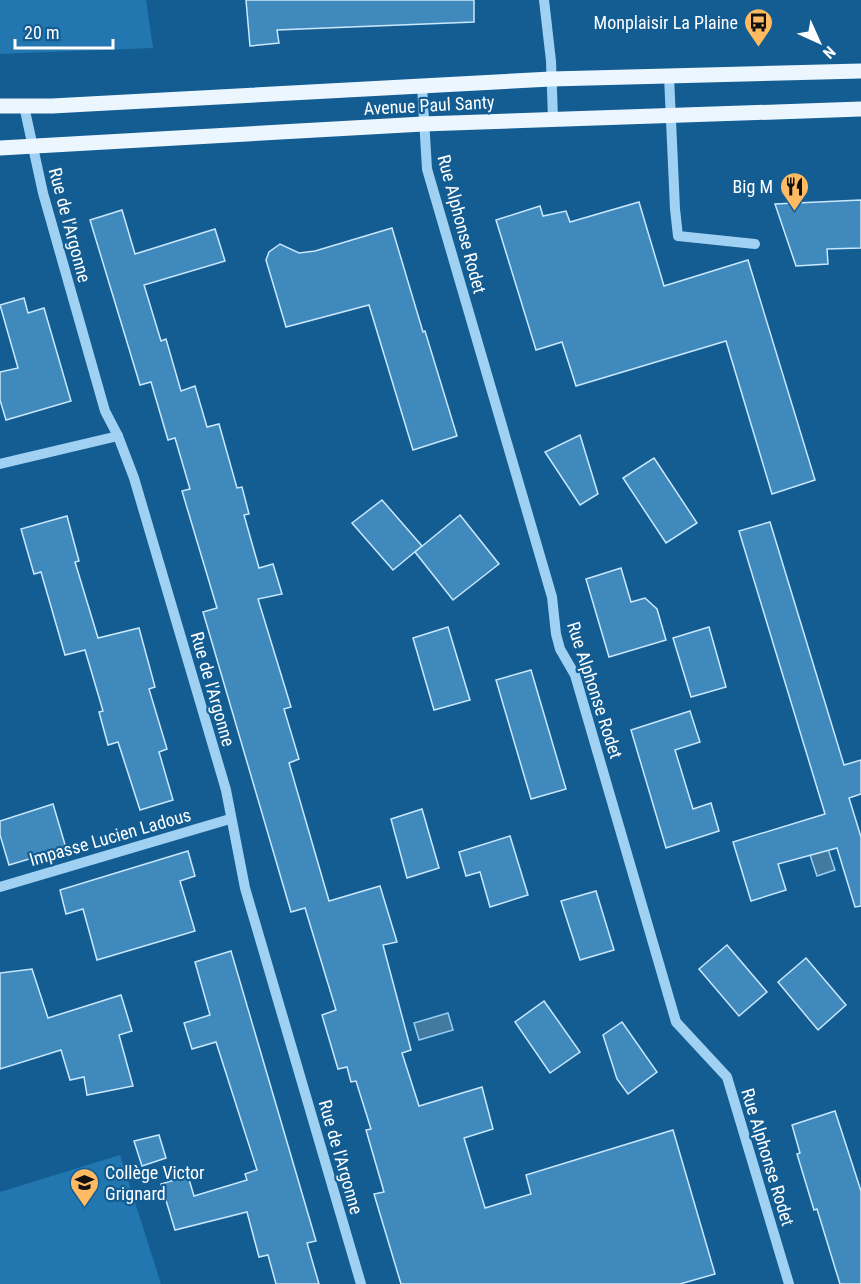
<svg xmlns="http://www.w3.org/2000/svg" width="861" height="1284" font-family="'Roboto Condensed',sans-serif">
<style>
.green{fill:#2277b0}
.water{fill:#43789f;stroke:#93cff5;stroke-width:1.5}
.building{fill:#4089bd;stroke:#c9e8fd;stroke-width:1.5}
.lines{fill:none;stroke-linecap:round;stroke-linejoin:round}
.minor{stroke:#a1d1f2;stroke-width:10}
.major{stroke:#ecf6ff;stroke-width:15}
.labels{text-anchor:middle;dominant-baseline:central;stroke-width:4.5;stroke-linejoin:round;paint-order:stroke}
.poi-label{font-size:18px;fill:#fff;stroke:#135d93;text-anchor:end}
.street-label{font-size:18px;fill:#fff;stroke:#135d93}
</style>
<rect width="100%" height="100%" fill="#135d93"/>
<g class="green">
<polygon points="0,0 146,0 153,48 0,54"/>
<polygon points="120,1155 161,1284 0,1284 0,1192"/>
</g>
<g class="water">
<polygon points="823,834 835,870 817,876 805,840"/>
<polygon points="448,1013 453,1030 419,1040 414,1023"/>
</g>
<g class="building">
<polygon points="246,0 474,0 474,22 277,30 279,43 250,46"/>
<polygon points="861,200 861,248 827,249 828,264 796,266 775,204"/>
<polygon points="639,202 664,286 748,260 815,480 772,494 726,341 576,386 562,342 536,350 496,220 540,206 543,216 566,211 570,222"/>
<polygon points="122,210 135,254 215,229 225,261 144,285 161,341 166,339 181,391 195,386 207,427 219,424 237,488 242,487 249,514 244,515 259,568 273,564 282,594 258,599 291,707 284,709 299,759 289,763 329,901 380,886 397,942 383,945 411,1050 402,1053 419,1106 482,1087 493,1129 464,1138 485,1208 531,1194 526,1175 673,1130 715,1274 680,1284 401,1284 374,1194 384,1192 366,1130 371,1129 356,1081 351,1082 347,1067 338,1069 322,1015 336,1010 305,908 291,912 203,612 217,608 182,491 190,489 175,438 168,440 151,382 140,385 90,220"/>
<polygon points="392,228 423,332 425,331 457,436 413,450 369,305 286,327 266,260 269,252 280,244 299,253 315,251"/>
<polygon points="24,298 28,313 44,308 71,401 6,420 0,400 0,372 18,368 0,305"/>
<polygon points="580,435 598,494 580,505 545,452"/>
<polygon points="654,458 697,523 666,543 623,478"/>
<polygon points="382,500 422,546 393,570 352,523"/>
<polygon points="460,515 499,564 453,600 415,552"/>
<polygon points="67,516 79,561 75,562 98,638 139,628 155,687 149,689 167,749 159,752 173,800 140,810 118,742 108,745 99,712 103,711 85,650 65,655 41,572 34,574 21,529"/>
<polygon points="770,522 844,765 861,760 861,794 849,798 861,837 861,906 855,907 837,848 778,864 786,890 751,901 733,842 825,814 739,531"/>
<polygon points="621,568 631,602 645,598 657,609 666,640 609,657 586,579"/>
<polygon points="448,627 470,700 434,710 413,638"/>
<polygon points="709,627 726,687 691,697 673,638"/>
<polygon points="531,670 566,789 531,799 496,680"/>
<polygon points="690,711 700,742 675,750 693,809 711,803 719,831 666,848 631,730"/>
<polygon points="53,804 66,848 9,865 0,835 0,821"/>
<polygon points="422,809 439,868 407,878 391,819"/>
<polygon points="510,836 528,895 490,907 480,872 466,876 459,852"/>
<polygon points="188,851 195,876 180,881 195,931 97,960 83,909 66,914 60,890"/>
<polygon points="596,891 614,950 580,960 561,901"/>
<polygon points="727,945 767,992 739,1016 699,969"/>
<polygon points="231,951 316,1241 307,1243 319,1284 276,1284 268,1255 259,1257 247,1212 175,1230 161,1184 188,1176 194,1196 247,1180 245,1174 257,1170 216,1042 192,1049 184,1023 210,1015 195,962"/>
<polygon points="806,958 846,1005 818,1030 778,982"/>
<polygon points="32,969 48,1018 121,995 132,1031 119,1035 133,1086 87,1095 84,1077 70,1080 61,1050 0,1069 0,973"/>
<polygon points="544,1001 580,1052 550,1073 515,1022"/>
<polygon points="622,1022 657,1072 628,1094 617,1079 603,1035"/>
<polygon points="835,1111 861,1191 861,1284 840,1284 817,1209 814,1210 797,1154 800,1153 792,1125"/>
<polygon points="159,1135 166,1158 142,1166 134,1141"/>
</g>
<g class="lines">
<g class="minor">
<polyline points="544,0 551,61 553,119"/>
<polyline points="669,76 675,209 678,236 755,244"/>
<polyline points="422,86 427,169 552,597 556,634 560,649 575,675 676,1022 727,1077 789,1284"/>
<polyline points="24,106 43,193 105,411 118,436 134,478 226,790 245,888 361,1284"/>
<polyline points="0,464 118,436"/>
<polyline points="0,887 230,819"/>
</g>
<g class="major">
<polyline points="0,106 52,106 551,79 861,71"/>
<polyline points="0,148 423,124 861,109"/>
</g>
</g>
<defs>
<symbol id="bus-pin" viewBox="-11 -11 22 30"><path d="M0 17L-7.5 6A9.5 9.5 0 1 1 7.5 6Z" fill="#ffbb62" stroke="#135d93"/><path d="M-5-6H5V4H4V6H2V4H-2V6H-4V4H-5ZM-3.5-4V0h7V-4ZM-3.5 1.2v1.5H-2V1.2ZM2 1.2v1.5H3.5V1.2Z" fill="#111"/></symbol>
<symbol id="restaurant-pin" viewBox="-11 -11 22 30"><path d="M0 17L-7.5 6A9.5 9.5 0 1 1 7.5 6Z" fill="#ffbb62" stroke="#135d93"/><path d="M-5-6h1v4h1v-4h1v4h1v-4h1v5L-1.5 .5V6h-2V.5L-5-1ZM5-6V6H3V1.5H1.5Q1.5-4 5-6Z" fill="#111"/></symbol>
<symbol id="school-pin" viewBox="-11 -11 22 30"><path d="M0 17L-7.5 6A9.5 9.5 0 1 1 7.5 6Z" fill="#ffbb62" stroke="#135d93"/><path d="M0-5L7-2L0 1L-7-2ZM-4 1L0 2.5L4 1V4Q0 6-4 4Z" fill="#111"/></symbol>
</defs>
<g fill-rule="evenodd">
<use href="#bus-pin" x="742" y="6" width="33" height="45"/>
<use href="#restaurant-pin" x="778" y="170" width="33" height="45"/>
<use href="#school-pin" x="68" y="1166" width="33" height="45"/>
</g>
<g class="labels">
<g class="poi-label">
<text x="738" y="22">Monplaisir La Plaine</text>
<text x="773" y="186">Big M</text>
<text x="105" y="1172" text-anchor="start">Collège Victor<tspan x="105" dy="21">Grignard</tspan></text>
</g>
<g class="street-label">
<text transform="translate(429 105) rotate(-3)">Avenue Paul Santy</text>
<text transform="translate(462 224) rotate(75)">Rue Alphonse Rodet</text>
<text transform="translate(70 225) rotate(75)">Rue de l'Argonne</text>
<text transform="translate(213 689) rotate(74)">Rue de l'Argonne</text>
<text transform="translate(595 690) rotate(72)">Rue Alphonse Rodet</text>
<text transform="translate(110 837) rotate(-16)">Impasse Lucien Ladous</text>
<text transform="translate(341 1157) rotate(74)">Rue de l'Argonne</text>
<text transform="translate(768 1157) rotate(73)">Rue Alphonse Rodet</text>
</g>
</g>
<g transform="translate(819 42) rotate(135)" stroke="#135d93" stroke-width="4.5" paint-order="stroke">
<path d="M0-4.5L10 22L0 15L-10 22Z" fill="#ffffff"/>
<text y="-9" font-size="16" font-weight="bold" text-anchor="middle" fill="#ffffff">N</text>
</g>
<path d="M15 39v9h98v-9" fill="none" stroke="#ffffff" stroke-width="3"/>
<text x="24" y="39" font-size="18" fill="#ffffff" stroke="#135d93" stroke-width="4.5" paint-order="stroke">20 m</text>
</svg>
